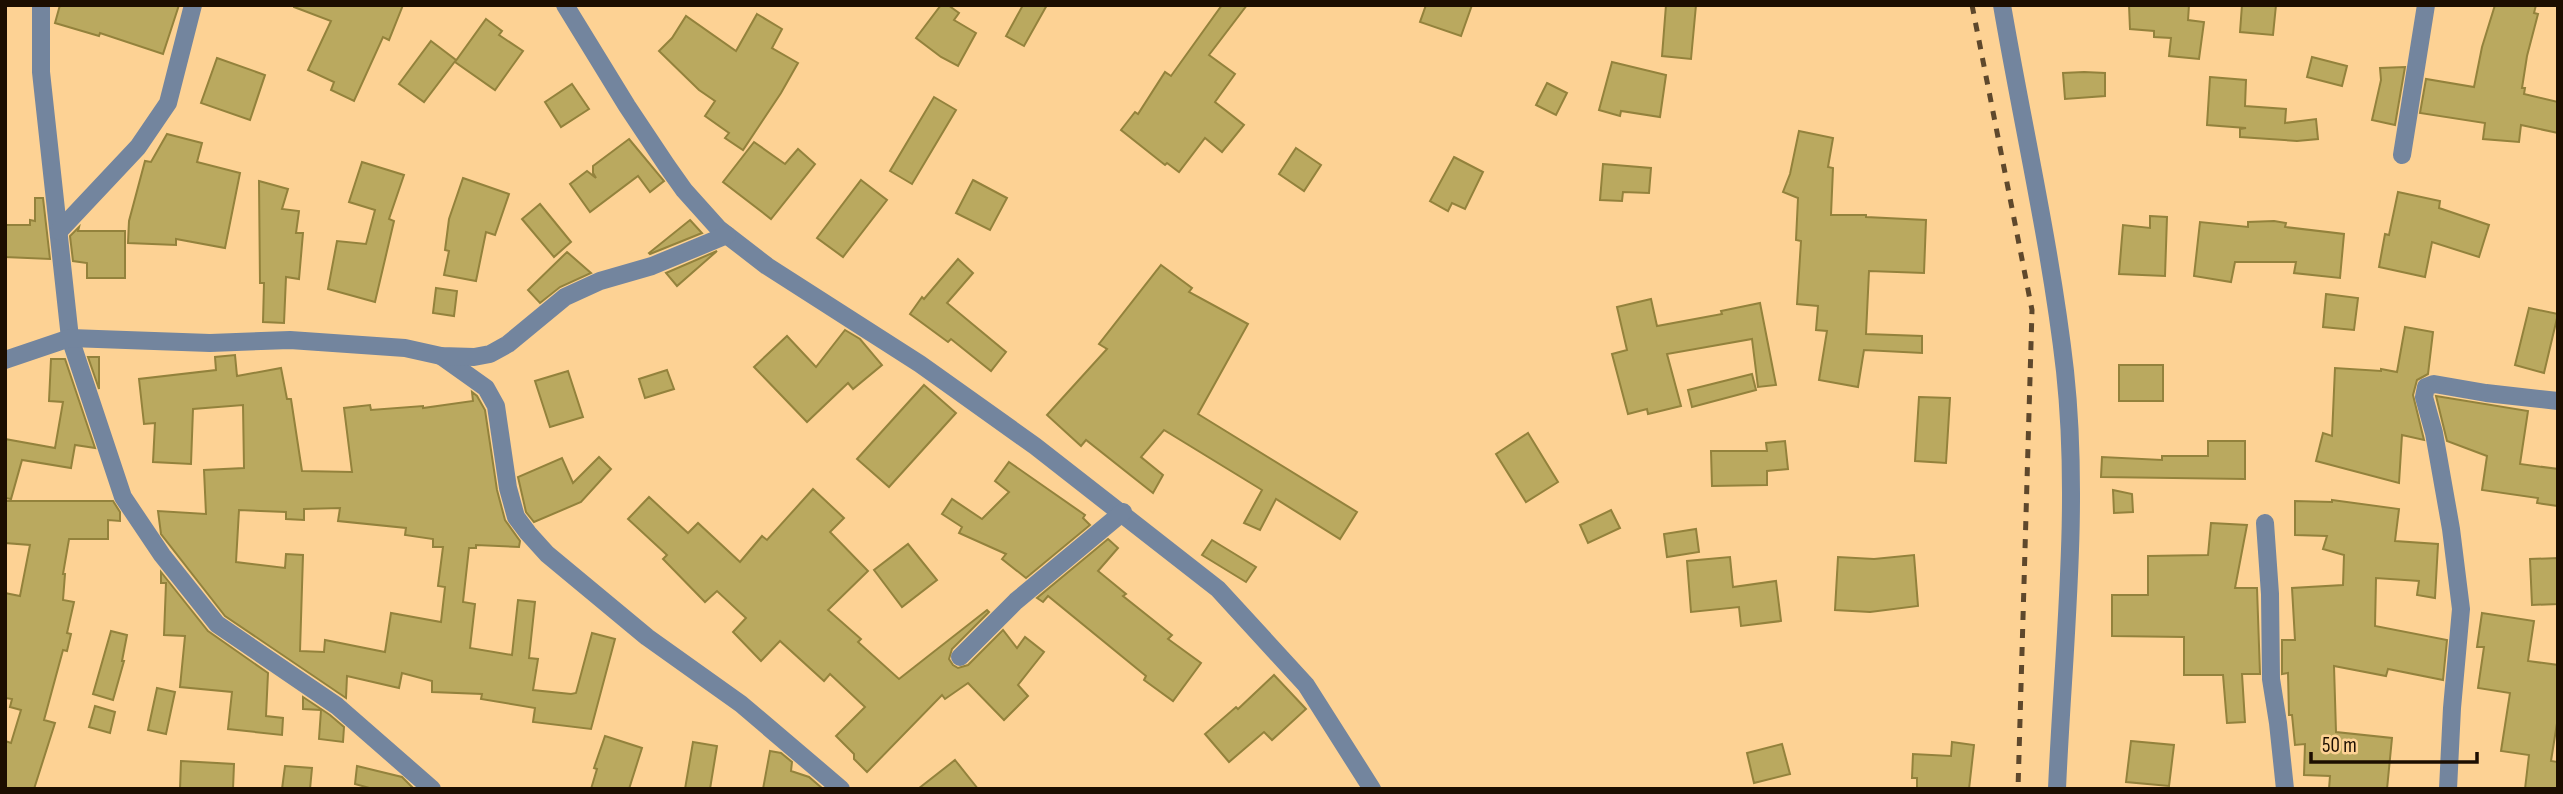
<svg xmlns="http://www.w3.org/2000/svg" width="2563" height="794" font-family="'Sofia Sans Condensed',sans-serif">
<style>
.building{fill:#baa95f;stroke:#93823c;stroke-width:2;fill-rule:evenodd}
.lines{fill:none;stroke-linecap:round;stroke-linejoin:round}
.street{stroke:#73859e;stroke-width:18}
.rail{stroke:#5e482c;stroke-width:5;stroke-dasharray:9 9;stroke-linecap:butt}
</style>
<rect width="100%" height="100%" fill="#fdd294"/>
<g class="building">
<polygon points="60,5 179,5 163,54 100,33 99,36 55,23"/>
<polygon points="294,5 403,5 389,40 383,37 354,101 331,90 334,82 308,70 331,21 294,7"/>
<polygon points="941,5 948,5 959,13 954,20 976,33 958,66 941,57 916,38"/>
<polygon points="1023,5 1047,5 1024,46 1006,36"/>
<polygon points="1222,5 1247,5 1209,55 1235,74 1215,102 1244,125 1222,152 1205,138 1179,172 1167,163 1165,165 1121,130 1135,112 1138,114 1165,72 1171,76"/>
<polygon points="1426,5 1472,5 1461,36 1420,22"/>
<polygon points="1666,5 1696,5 1691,59 1662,56"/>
<polygon points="2129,5 2189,5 2188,20 2204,22 2199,59 2169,56 2171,38 2154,37 2154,31 2130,29"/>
<polygon points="2242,5 2276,5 2273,35 2240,32"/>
<polygon points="2495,5 2536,5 2534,13 2538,14 2527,56 2522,88 2525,88 2524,94 2558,102 2558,133 2521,125 2519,142 2483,139 2485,123 2420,113 2426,79 2474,87 2482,47"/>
<polygon points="757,14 782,29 772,48 798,63 781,93 743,150 725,138 729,133 705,116 715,101 699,90 659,51 672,38 686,16 736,51"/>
<polygon points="486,19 502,31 499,35 523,51 495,90 455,62"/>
<polygon points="431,41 456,60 424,102 399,84"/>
<polygon points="2312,57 2347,66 2342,86 2307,77"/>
<polygon points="217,58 265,75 250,120 201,103"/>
<polygon points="1612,62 1666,75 1660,117 1621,111 1620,116 1599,110"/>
<polygon points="2405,67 2395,125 2372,120 2381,80 2380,68"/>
<polygon points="2084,72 2105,73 2105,96 2065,99 2063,73"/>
<polygon points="2210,77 2246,80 2245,106 2286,109 2285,123 2316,119 2318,139 2297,141 2240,137 2240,129 2246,128 2207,125"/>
<polygon points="1547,83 1567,93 1556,115 1536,105"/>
<polygon points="572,84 589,109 561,127 545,102"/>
<polygon points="934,97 956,110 912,184 890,171"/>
<polygon points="1799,131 1833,138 1828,167 1833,168 1831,215 1866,215 1866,217 1926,220 1924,273 1869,271 1866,334 1922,336 1922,353 1864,350 1858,387 1819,380 1827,331 1816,330 1818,306 1797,304 1801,241 1796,240 1798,198 1783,192 1790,174"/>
<polygon points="167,134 202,143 197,162 240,173 225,248 176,239 176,245 128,243 129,221 145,161 151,162"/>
<polygon points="629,139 664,181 650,192 638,176 590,212 570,184 587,171 596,178 593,173 593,166"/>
<polygon points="754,142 785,164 798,149 815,164 771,219 723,182"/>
<polygon points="1296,148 1321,165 1304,191 1279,174"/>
<polygon points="1454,157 1483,172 1465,209 1452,203 1448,211 1430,201"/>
<polygon points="362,162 404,175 389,219 394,221 375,302 328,289 337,241 366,244 375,210 349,202"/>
<polygon points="1603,164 1651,168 1649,193 1623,192 1622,201 1600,200"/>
<polygon points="463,178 509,194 495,235 486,232 476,281 444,275 449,251 445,250 449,219"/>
<polygon points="861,180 887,200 843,257 817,238"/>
<polygon points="973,180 1007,198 990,230 956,213"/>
<polygon points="259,181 288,189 282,209 299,211 296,233 303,233 299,279 286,277 284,323 263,322 264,283 260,283"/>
<polygon points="2398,192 2440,201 2439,208 2489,225 2479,257 2432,242 2425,277 2379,267 2385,234 2389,235"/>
<polygon points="35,198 43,198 50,259 5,257 5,225 30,225 30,220 35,221"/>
<polygon points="540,204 571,242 554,257 522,219"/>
<polygon points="2150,216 2167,217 2165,276 2119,274 2123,225 2150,228"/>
<polygon points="690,220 702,233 650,254 649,253"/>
<polygon points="2274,221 2286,223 2285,227 2344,234 2340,278 2294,273 2296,262 2235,262 2231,282 2194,276 2200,222 2248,227 2248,222"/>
<polygon points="79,227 78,231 125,231 125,278 87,278 87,263 73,261 70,236"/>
<polygon points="717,251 677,286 666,273"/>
<polygon points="567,252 591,273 560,287 540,303 528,290"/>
<polygon points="958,259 973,273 947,303 1006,352 991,371 951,339 948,342 910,314 922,297 924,299"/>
<polygon points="1161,265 1192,288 1189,292 1248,324 1198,414 1357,512 1340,539 1276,499 1260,530 1244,523 1262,490 1164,430 1141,457 1163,475 1153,493 1086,440 1081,446 1047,415 1107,349 1099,344"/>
<polygon points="436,288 457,291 454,316 433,313"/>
<polygon points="2326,294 2358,298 2354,330 2323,327"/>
<polygon points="1651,299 1657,326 1722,314 1721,311 1760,303 1776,385 1758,387 1752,339 1667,354 1681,406 1648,414 1647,409 1628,414 1612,354 1627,350 1617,307"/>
<polygon points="2529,308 2558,314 2544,373 2515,365"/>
<polygon points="2405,327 2433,332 2428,374 2417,380 2413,395 2424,440 2402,435 2399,483 2316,461 2323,433 2332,436 2335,368 2381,371 2381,369 2397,372"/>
<polygon points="845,330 860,339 882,365 853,389 848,383 807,422 754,367 787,336 816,367"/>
<path d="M235,355L237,376L281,368L287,399H291L302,471L352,472L344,408L370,405L371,410L423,406V408L473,401L472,392L477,396L485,410L497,490L505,520L520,541L519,547L476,545V548H469L463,602L475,604L470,648L512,655L518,600L535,602L529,658L538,659L533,690L571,694L576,693L592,633L615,639L591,729L533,722L535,708L481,699L482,694L432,692V681L402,673L399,688L347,676L346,698L225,616L161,534L158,511L206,514L204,470L244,468L243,405L193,409L191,464L153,462L155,423L144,424L139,379L216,370L215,357ZM340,508L338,521L406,528L405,535L433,539V547H443L438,586L445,587L441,622L391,613L385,652L325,640L324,652L300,651L303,555L286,554L285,568L236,562L239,510L286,512V519L304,520V509Z"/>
<polygon points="88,357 99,357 99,389"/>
<polygon points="51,359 65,359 95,448 75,445 71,468 22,460 11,499 5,498 5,439 55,448 63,402 49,401"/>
<rect x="2119" y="365" width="44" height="36"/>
<polygon points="667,370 674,389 645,398 639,379"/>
<polygon points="568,371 583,417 550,427 535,381"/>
<polygon points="1752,374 1756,390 1692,407 1688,390"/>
<polygon points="924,385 956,413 889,487 857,459"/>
<polygon points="2436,396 2528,411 2520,464 2558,469 2558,506 2537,503 2538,498 2482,490 2487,456 2447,441"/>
<polygon points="1919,397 1950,398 1946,463 1915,461"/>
<polygon points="1528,433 1558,482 1526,502 1496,454"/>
<polygon points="1785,441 1788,469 1767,471 1767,485 1712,486 1711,451 1767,451 1766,443"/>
<polygon points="2208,441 2245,441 2245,479 2101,477 2102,457 2162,460 2162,456 2208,456"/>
<polygon points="599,457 611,469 581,502 534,522 526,512 518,477 562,458 573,483"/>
<polygon points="1009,462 1085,515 1083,518 1090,525 1026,578 1002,559 1006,554 959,533 962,527 942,514 952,499 982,519 1009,492 995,481"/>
<polygon points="813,489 844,518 830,532 868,571 828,610 861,639 858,642 899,679 987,610 989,612 952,649 949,659 953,665 958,668 968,665 1003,630 1017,648 1025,637 1044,652 1018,685 1028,696 1004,720 968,683 945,699 942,695 867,772 854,759 854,754 836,736 865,707 830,674 824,681 780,641 761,661 733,632 746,618 717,591 705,602 663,559 667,555 628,519 649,497 688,533 698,523 740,562 762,536 767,540"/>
<polygon points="2113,490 2132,494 2133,512 2114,513"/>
<polygon points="2332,500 2399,509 2395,541 2438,544 2435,598 2417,595 2419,581 2376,578 2375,626 2447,640 2443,680 2388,669 2386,676 2334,666 2336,732 2392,738 2387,789 2329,789 2330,776 2304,775 2305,744 2295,745 2292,715 2289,715 2288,673 2282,674 2282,640 2295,640 2292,588 2343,585 2344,555 2323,549 2327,536 2295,535 2295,501 2332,502"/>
<polygon points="5,501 113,501 120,512 120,521 108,520 108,539 69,539 63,574 65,574 63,600 74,602 67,633 71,634 67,651 63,650 44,720 55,723 34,789 5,789 5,741 11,743 21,710 10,707 12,699 5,698 5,593 20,596 30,545 5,543"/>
<polygon points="1611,510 1620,528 1588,543 1580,525"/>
<polygon points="2211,523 2247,525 2235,588 2257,588 2260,674 2242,674 2245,722 2227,723 2223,675 2184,675 2184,637 2112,636 2112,595 2148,595 2148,556 2208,555"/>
<polygon points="1696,529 1699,552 1667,557 1664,534"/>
<polygon points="1108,539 1118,548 1098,571 1126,594 1123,596 1172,635 1168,639 1201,663 1173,701 1144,680 1146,676 1048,596 1043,602 1037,598"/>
<polygon points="1212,540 1256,567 1246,582 1202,555"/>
<polygon points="908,544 937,580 902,607 874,570"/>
<polygon points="1914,555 1918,606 1870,612 1835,610 1838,557 1874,559"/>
<polygon points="1730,557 1733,587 1776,581 1781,621 1741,626 1739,607 1691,612 1687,561"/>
<polygon points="2558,558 2558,604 2532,605 2530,559"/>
<polygon points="161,572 208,631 268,673 266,716 283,718 282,735 228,729 232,692 180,687 185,636 164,635 166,583 161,583"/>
<polygon points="2482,613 2534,621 2528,661 2558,665 2558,717 2551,761 2558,762 2558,789 2525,789 2529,755 2501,751 2510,693 2478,688 2484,647 2477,647"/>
<polygon points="111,631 127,635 122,661 124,661 113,700 93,694"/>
<polygon points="1274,675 1306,709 1272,740 1264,732 1229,762 1205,734 1236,707 1238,709"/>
<polygon points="157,688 175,692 166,734 148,730"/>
<polygon points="303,697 330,715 344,727 343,742 319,739 321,710 303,709"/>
<polygon points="95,706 115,712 110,733 89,727"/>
<polygon points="605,736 642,748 629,789 591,789 597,769 594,768"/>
<polygon points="2131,741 2174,745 2169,786 2126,782"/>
<polygon points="693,742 717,746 710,789 685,789"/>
<polygon points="1952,742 1974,745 1969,789 1917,789 1917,778 1912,778 1913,754 1951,756"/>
<polygon points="1782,744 1790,774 1754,783 1747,753"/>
<polygon points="770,751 781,753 792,762 791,771 809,777 823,789 763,789"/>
<polygon points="955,760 978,789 918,789"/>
<polygon points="181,761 234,764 233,789 180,789"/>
<polygon points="285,766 312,768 310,789 282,789"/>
<polygon points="357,766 402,777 414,789 373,789 355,784"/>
</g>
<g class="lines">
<g class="street">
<polyline points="41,5 41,72 70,338 123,497 162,555 217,624 337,706 432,789"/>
<polyline points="565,5 627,106 667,166 684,190 719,229 767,266 920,364 1035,446 1218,589 1306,685 1372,789"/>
<path d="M2002,5C2023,127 2051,248 2065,371C2080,509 2063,650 2057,789"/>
<polyline points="2402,155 2426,5"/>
<polyline points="59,231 138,147 168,103 193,5"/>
<polyline points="441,356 486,388 496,406 508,488 516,517 528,533 547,554 647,637 741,704 841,789"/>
<polyline points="5,360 70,338 210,343 290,340 405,348 441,356 474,357 490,354 508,344 565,297 600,281 652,266 727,235"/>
<polyline points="2265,523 2270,594 2271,679 2278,723 2285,789"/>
<polyline points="960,657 1016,601 1123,512"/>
<polyline points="2448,789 2452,708 2461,609 2451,529 2434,433 2424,397 2426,387 2434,384 2486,393 2558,401"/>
</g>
<polyline class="rail" points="1972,5 2032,310 2018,789"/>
</g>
<rect width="2563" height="794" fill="none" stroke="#1c0e00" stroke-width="14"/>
<path d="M2311 752v10h166v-10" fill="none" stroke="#1c0e00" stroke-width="3.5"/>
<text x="2322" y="752" font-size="21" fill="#1c0e00" stroke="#fdd294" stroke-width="5" paint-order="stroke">50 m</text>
</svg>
